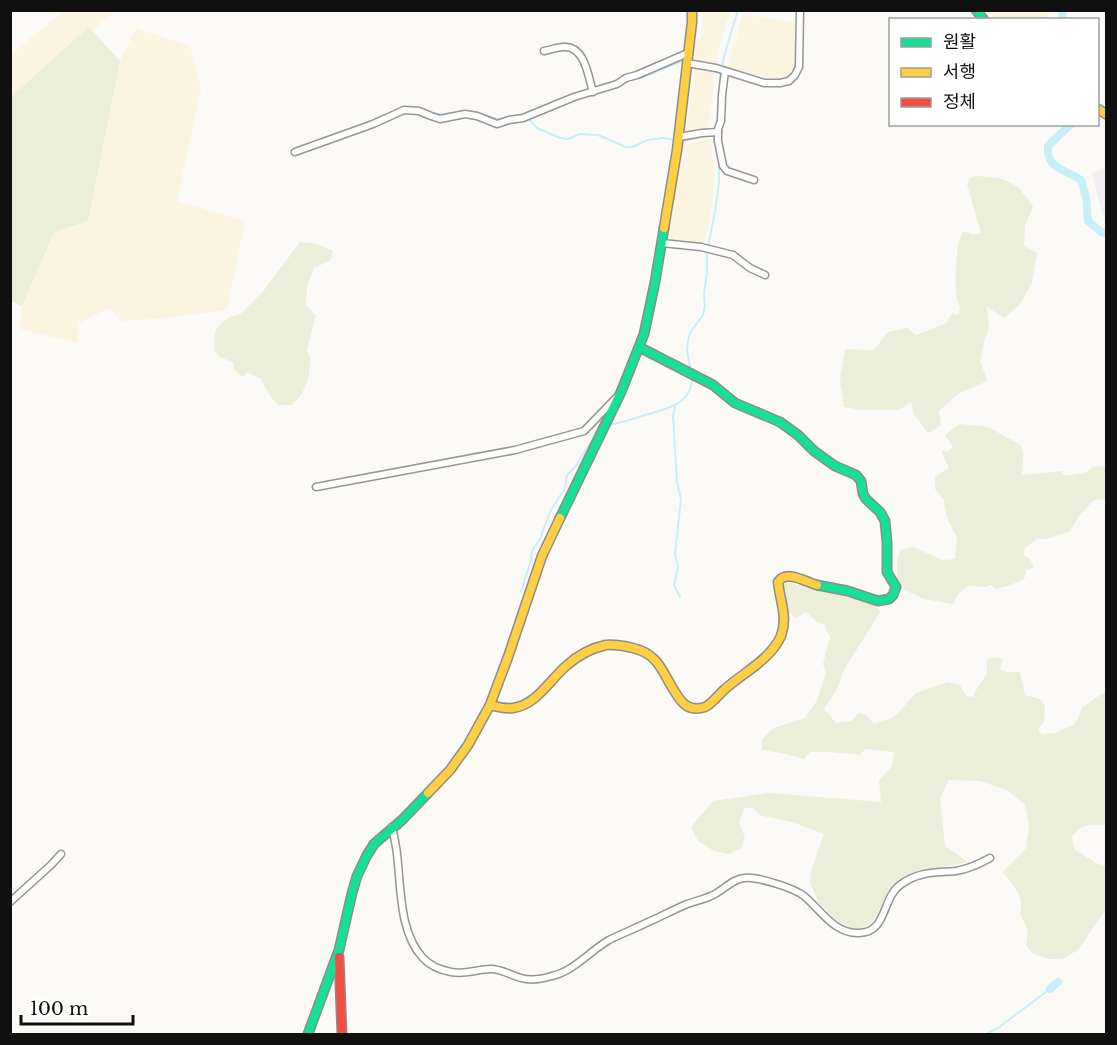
<svg xmlns="http://www.w3.org/2000/svg" width="1117" height="1045" font-family="'Libre Baskerville','Noto Sans KR',serif">
<style>
.industrial{fill:#f3eef2}
.farmland{fill:#faf4e1}
.cemetery{fill:#ebeed8}
.lines{fill:none;stroke-linecap:round;stroke-linejoin:round}
.stream{stroke:#c8eefa;stroke-width:2}
.canal{stroke:#c8eefa;stroke-width:8}
.street-casing{stroke:#969594;stroke-width:9}
.fast-casing{stroke:#8d8c8a;stroke-width:11}
.slow-casing{stroke:#8d8c8a;stroke-width:11}
.jam-casing{stroke:#8d8c8a;stroke-width:11}
.street{stroke:#fffefe;stroke-width:6}
.fast{stroke:#16e098;stroke-width:8}
.slow{stroke:#ffcf43;stroke-width:8}
.jam{stroke:#f24e42;stroke-width:8}
</style>
<rect width="100%" height="100%" fill="#fcfaf6"/>
<polygon class="industrial" points="1106,167 1106,217 1102,214 1092,174"/>
<g class="farmland">
<polygon points="64,11 115,11 11,99 10,55"/>
<polygon points="703,11 730,11 720,44 716,64 693,59 695,42 701,39 704,31 702,25"/>
<polygon points="983,11 1049,11 1048,20 991,19"/>
<polygon points="743,14 795,23 798,40 796,63 787,76 777,80 727,68"/>
<polygon points="136,28 190,46 201,90 177,201 245,221 227,310 165,318 121,321 110,308 79,323 77,343 20,329 22,306 54,232 88,221 120,61"/>
<polygon points="695,67 714,69 712,104 708,129 686,131"/>
<polygon points="711,139 714,173 713,195 711,212 704,245 670,241 668,238 683,144"/>
</g>
<g class="cemetery">
<polygon points="89,27 120,61 88,221 54,232 22,306 11,301 11,97"/>
<path d="M978,176L1003,179L1018,187L1033,206L1025,226L1024,246L1037,253L1032,283L1020,304L1004,318L987,307L989,328L984,341L980,362L988,381L959,393L939,411L941,426L928,433L914,414L911,402L899,410H861L844,407L840,379L845,349L874,350L888,332L907,328L916,335L947,323L951,314L959,315L960,307C953,297 956,259 958,245C959,240 961,236 963,231L973,235L981,233L967,184L971,177Z"/>
<polygon points="300,242 317,244 333,251 331,260 314,268 307,286 306,306 316,315 307,350 310,359 309,376 302,394 292,405 278,405 270,396 260,378 247,372 243,377 234,370 234,363 218,356 214,350 214,341 216,329 224,321 230,317 240,314 264,290"/>
<path d="M960,424L988,427L1021,445L1023,454L1022,475L1061,471L1065,476L1085,473L1093,467L1106,466V499L1094,500L1081,513L1070,531L1047,539H1037L1025,548L1024,555L1030,559L1034,568L1027,570L1024,579L1008,586L995,589L991,585L985,587L968,586L958,594L953,604L924,599L900,588C896,574 896,564 900,550L913,547L942,560L955,559L957,538L947,518L944,500L935,489V477L949,468L941,450L948,452L953,447L945,435Z"/>
<path d="M787,582C798,585 809,588 820,591C841,595 864,597 881,611L845,668L836,691L824,709L836,723L852,721L858,713L865,714L874,724L894,717L916,693L948,682L960,685L966,696L973,697C974,694 976,690 978,687C985,676 989,677 986,663L989,658H999L1003,659L1000,669L1006,672H1020L1025,695L1040,699L1045,706L1044,722L1038,730L1042,734L1055,733L1075,724L1082,708L1097,697L1106,692V825C1090,825 1082,822 1072,837L1075,850L1096,863L1106,866V909L1078,950L1062,959H1050L1033,954L1026,945C1029,931 1028,927 1020,915C1024,895 1015,886 1002,872L1026,848L1029,826L1025,805L1007,790L980,781L949,780L940,798L945,846L968,862L911,873L891,886L878,912L871,924L858,929L850,928L836,920L820,905L810,884L811,871L824,834L792,822L759,815L753,808H745L739,823L745,837L741,848L729,854L714,851L698,841L691,827L713,801L770,793L881,802L879,780L892,766L894,752L865,749L860,755L831,752H810L804,759L782,753L762,750V739L774,728L804,718L816,702L826,673L823,664L830,637L826,630V625L817,622L806,612L796,618L788,611L782,585Z"/>
</g>
<g class="lines">
<g class="stream">
<polyline points="631,80 641,78 680,62 685,61"/>
<path d="M719,97C719,63 729,42 738,10"/>
<polyline points="431,113 450,115 461,111 469,111 482,114 498,119 521,115"/>
<polyline points="527,117 537,128 560,138 568,139 580,134 598,135 626,147 632,147 648,140 663,138 682,141 710,135"/>
<polyline points="691,371 687,351 688,341 690,333 703,315 705,306 704,293 707,274 707,252 715,212 719,182 719,160 714,141 715,135"/>
<polyline points="675,406 673,416 677,482 681,499 675,554 678,567 674,585 680,597"/>
<path d="M608,425C621,423 633,419 645,415C667,409 692,404 692,377"/>
<polyline points="521,592 530,563 532,551 541,537 542,533 550,512 565,488 567,475 575,467 600,427"/>
<polyline points="986,1034 998,1028 1050,989"/>
</g>
<g class="canal">
<polyline points="1062,10 1063,20"/>
<path d="M1071,124L1048,146C1046,169 1065,169 1081,180L1086,197L1088,221L1101,232L1106,234"/>
<polyline points="1050,989 1058,982"/>
</g>
<defs>
<g id="street">
<path d="M544,51C551,50 557,47 563,47C585,45 588,76 593,92"/>
<polyline points="687,63 716,68 764,83 780,83 789,81 795,75 799,67 800,10"/>
<polyline points="725,71 722,95 721,121 718,129 718,141 723,166 727,171 754,180"/>
<polyline points="679,137 702,133 718,132"/>
<polyline points="295,152 373,124 404,110 419,111 431,116 440,119 465,114 477,116 497,124 509,120 523,118 574,97 617,84 626,78 637,75 688,53"/>
<polyline points="662,243 701,247 733,255 750,268 765,275"/>
<polyline points="316,487 515,450 584,431 616,398"/>
<path d="M392,827C394,836 396,845 397,854C401,886 399,933 423,958C430,966 441,970 451,972C467,975 476,969 491,969C502,969 510,975 521,978C531,981 542,979 552,976C574,971 590,951 609,940C621,934 634,929 646,923C660,917 673,910 687,904C696,901 705,899 713,895C724,890 732,879 744,878C756,876 794,888 804,896C821,910 834,934 859,933C887,933 882,898 900,885C919,871 935,873 956,871C969,869 979,864 990,858"/>
<polyline points="10,902 51,865 61,854"/>
</g>
<g id="fast">
<polyline points="976,10 984,20"/>
<polyline points="639,347 713,385 735,403 780,422 798,435 814,451 835,466 856,475 861,481 863,494 866,499 880,512 885,521 887,542 887,572 896,587 893,595 889,599 878,601 848,591 817,585"/>
<polyline points="560,518 621,392 644,334 655,282 664,228"/>
<polyline points="308,1034 339,950 352,893 357,876 366,857 374,844 402,820 428,793"/>
</g>
<g id="slow">
<polyline points="1098,109 1106,114"/>
<polyline points="664,228 677,150 692,22 692,10"/>
<path d="M490,705C497,707 505,709 513,708C536,705 549,681 566,666C576,657 591,648 606,645C615,644 624,646 633,648C659,654 662,672 675,692C678,697 682,703 687,706C692,709 699,709 705,707C712,704 719,694 725,689C744,672 770,660 781,636C788,617 780,601 778,582C787,569 805,582 817,585"/>
<polyline points="428,793 450,770 468,745 490,705 508,657 542,556 560,518"/>
</g>
<polyline id="jam" points="339,957 342,1034"/>
</defs>
<use href="#street" class="street-casing"/>
<use href="#fast" class="fast-casing"/>
<use href="#slow" class="slow-casing"/>
<use href="#jam" class="jam-casing"/>
<use href="#street" class="street"/>
<use href="#fast" class="fast"/>
<use href="#slow" class="slow"/>
<use href="#jam" class="jam"/>
</g>
<rect width="1117" height="1045" fill="none" stroke="#101010" stroke-width="24"/>
<rect x="889" y="18" width="210" height="108" fill="#ffffff" stroke="#9f9f9f" stroke-width="1.5"/>
<rect x="901" y="38" width="30" height="9" fill="#16e098" stroke="#9f9f9f" stroke-width="1.5"/>
<text x="943" y="48" font-size="18" fill="#101010">원활</text>
<rect x="901" y="68" width="30" height="9" fill="#ffcf43" stroke="#9f9f9f" stroke-width="1.5"/>
<text x="943" y="78" font-size="18" fill="#101010">서행</text>
<rect x="901" y="98" width="30" height="9" fill="#f24e42" stroke="#9f9f9f" stroke-width="1.5"/>
<text x="943" y="108" font-size="18" fill="#101010">정체</text>
<path d="M21 1015v9h112v-9" fill="none" stroke="#101010" stroke-width="3"/>
<text x="30" y="1015" font-size="18" fill="#101010" stroke="#ffffff" stroke-width="4.5" paint-order="stroke">100 m</text>
</svg>
